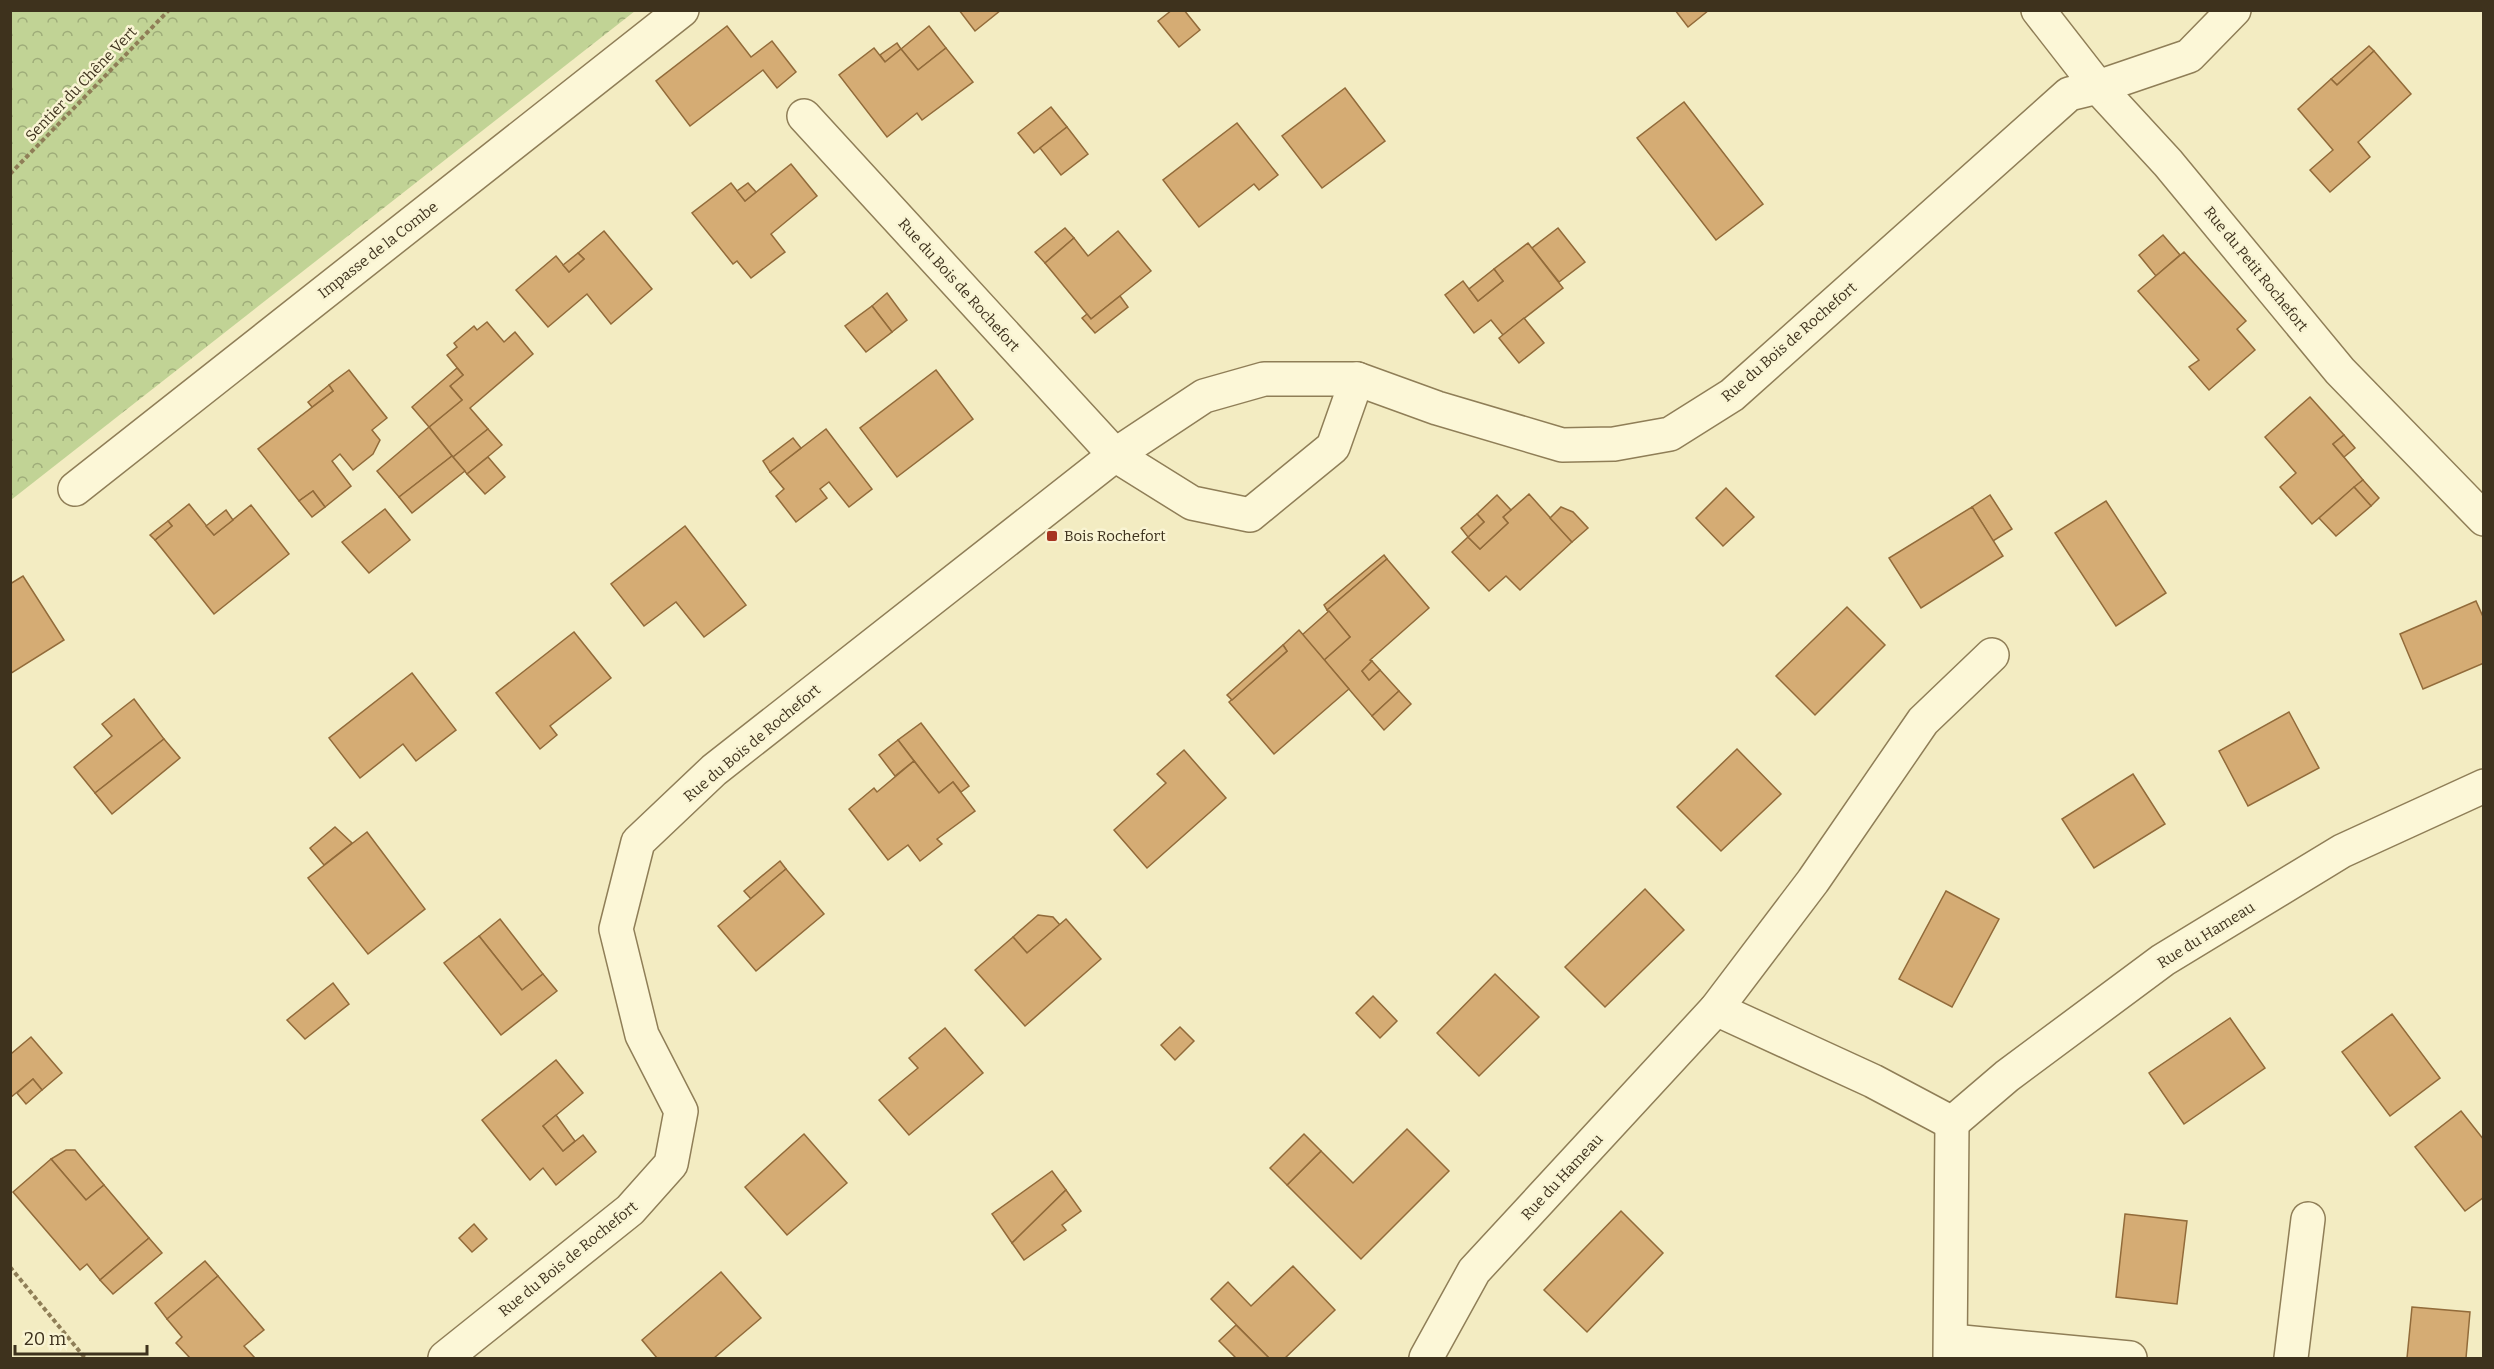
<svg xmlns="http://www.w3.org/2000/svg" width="2494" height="1369" font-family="Bitter,serif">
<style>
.forest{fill:url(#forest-crowns)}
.building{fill:#d5ac74;stroke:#926b3a;stroke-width:1.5}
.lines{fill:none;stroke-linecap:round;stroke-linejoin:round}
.minor-casing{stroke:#8f7e57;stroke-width:36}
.path{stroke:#8f7e57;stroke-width:4;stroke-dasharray:4.5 3;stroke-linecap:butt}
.minor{stroke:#fcf7d7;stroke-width:33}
.poi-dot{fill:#a63420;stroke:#f9f4d3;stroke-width:2}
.labels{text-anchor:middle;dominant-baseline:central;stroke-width:5;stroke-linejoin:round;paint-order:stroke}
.street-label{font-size:15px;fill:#3e321d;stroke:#f9f4d3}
.poi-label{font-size:15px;fill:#3e321d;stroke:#f9f4d3;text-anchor:start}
</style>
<defs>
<pattern id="forest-crowns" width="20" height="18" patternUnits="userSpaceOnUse" patternTransform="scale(1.5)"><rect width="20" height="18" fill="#c1d395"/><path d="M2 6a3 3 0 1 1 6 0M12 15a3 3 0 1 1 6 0" fill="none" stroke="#9eac79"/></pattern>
</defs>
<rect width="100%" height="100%" fill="#f3ecc2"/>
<polygon class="forest" points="11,10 635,10 635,11 11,500"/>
<g class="building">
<polygon points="959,10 1001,10 975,31"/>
<polygon points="1172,10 1184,10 1200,30 1179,47 1158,21"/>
<polygon points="1675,10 1709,10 1688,27"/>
<polygon points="727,26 751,57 772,41 796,72 777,88 763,70 690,126 656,81"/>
<polygon points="929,26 946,48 918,70 901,49"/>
<polygon points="897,43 901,49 885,62 880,55"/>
<polygon points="2369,46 2374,51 2337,85 2331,79"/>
<polygon points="874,48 885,62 901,49 918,70 946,48 973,82 922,120 917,113 887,137 839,75"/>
<polygon points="2374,51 2411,94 2358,142 2370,157 2330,192 2310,170 2333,150 2298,109 2331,79 2337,85"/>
<polygon points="1345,88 1385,141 1322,188 1282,136"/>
<polygon points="1684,102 1763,204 1716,240 1637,138"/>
<polygon points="1051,107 1067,127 1034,153 1018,133"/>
<polygon points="1237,123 1278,175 1259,190 1254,184 1199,227 1163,180"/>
<polygon points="1067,127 1088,154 1061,175 1040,148"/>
<polygon points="791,164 817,196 771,234 785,252 751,278 737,261 733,264 692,213 731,183 745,201"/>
<polygon points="748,183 756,192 745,201 737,191"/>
<polygon points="1065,228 1074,238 1045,263 1035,252"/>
<polygon points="1558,228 1585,262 1559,282 1532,248"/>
<polygon points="604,231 652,289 611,324 587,294 548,327 516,290 556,256 569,272 584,259 578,253"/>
<polygon points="1118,231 1151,271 1091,319 1045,263 1074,238 1088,256"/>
<polygon points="2163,235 2180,255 2156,276 2139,255"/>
<polygon points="1528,243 1563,288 1503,335 1491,320 1474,333 1445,295 1463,281 1478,301 1503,281 1494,269"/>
<polygon points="2184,252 2246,321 2237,329 2255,350 2209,390 2189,367 2199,360 2138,291"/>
<polygon points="578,253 584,259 569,272 563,265"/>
<polygon points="1494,269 1503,281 1478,301 1469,289"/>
<polygon points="887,293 907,320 892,332 872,306"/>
<polygon points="1120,296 1128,307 1095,333 1082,318 1087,314 1091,319"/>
<polygon points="872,306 892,332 866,352 845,326"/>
<polygon points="1524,318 1544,343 1519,363 1499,338"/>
<polygon points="487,322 504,342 515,332 533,354 470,408 488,429 453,457 429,427 462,400 450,386 463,375 447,355 457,347 454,343 474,326 477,330"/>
<polygon points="457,368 463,375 450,386 462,400 429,427 412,407"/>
<polygon points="349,370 387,418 372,430 380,440 373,454 353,470 340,454 332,461 351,486 325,507 313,491 299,501 258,449 333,391 329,385"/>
<polygon points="936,370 973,419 897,477 860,428"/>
<polygon points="329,385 333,391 312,407 308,402"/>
<polygon points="2310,397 2344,435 2333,444 2363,480 2312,524 2280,487 2296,473 2265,437"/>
<polygon points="429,427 452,456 399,497 377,471"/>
<polygon points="488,429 502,445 467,474 453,457"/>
<polygon points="826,429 872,489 849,507 829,482 820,489 827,498 796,522 776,496 784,489 770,472"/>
<polygon points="2344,435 2355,448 2344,457 2333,444"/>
<polygon points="793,438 801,448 770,472 763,461"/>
<polygon points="452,456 465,471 412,513 399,497"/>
<polygon points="488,457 505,477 485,494 467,474"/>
<polygon points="2363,480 2379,498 2371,506 2354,487"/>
<polygon points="2354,487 2371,506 2336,536 2319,518"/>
<polygon points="1726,488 1754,517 1723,546 1696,518"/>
<polygon points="313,491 325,507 312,517 299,501"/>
<polygon points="1529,494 1572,542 1520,590 1506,576 1489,591 1452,552 1468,537 1480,549 1508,523 1503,517"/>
<polygon points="1497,495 1511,510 1503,517 1508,523 1480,549 1468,537 1484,522 1477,514"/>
<polygon points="1990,495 2012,529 1993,541 1972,507"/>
<polygon points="2106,501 2166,593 2116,626 2055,533"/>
<polygon points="189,504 214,535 251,505 289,554 214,614 155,540 172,526 168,521"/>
<polygon points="1561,507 1573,512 1588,528 1572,542 1550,518"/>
<polygon points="1972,507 2003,556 1921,608 1889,558"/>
<polygon points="385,509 410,540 369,573 342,542"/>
<polygon points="226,510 233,520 214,535 206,526"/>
<polygon points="1477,514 1484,522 1468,537 1461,528"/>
<polygon points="168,521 172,526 155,540 150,535"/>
<polygon points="685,526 746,605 704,637 676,602 644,626 611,584"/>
<polygon points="1384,555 1387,559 1327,610 1324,605"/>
<polygon points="1387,559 1429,608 1370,660 1372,661 1362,671 1369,680 1380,670 1399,691 1372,716 1324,660 1350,637 1327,610"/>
<polygon points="23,576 64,640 10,674 10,584"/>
<polygon points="2476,601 2484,619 2484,663 2423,689 2400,634"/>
<polygon points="1847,607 1885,645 1815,715 1776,676"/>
<polygon points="1329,611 1350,637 1324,660 1302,635"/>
<polygon points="1299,630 1349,689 1274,754 1229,702 1287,651 1283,645"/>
<polygon points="574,632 611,678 550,726 557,735 540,749 496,693"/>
<polygon points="1283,645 1287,651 1232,700 1227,695"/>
<polygon points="1372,661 1380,670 1369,680 1362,671"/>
<polygon points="412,673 456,730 416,761 403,744 360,778 329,738"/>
<polygon points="1399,691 1411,704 1384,730 1372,716"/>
<polygon points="134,699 164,739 95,793 74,767 112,736 102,724"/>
<polygon points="2289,712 2319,768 2248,806 2219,751"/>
<polygon points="921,723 969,786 961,792 953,782 939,793 898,740"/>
<polygon points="164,739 180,758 112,814 95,793"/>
<polygon points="898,740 914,761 895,776 879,755"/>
<polygon points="1737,749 1781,794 1721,851 1677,807"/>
<polygon points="1184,750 1226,798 1147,868 1114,830 1166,783 1157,774"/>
<polygon points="914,761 939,793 953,782 975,811 937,839 942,844 920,861 908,845 888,860 849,809 874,788 877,792"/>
<polygon points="2133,774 2165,824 2094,868 2062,819"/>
<polygon points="335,827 352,843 324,865 310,848"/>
<polygon points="367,832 425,909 368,954 308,878"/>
<polygon points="780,861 786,869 751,899 744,891"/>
<polygon points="786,869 824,914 756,971 718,926"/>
<polygon points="1645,889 1684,930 1605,1007 1565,967"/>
<polygon points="1946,891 1999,919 1952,1007 1899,979"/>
<polygon points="1038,915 1053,917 1060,925 1027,953 1013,937"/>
<polygon points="500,919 543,974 522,990 479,936"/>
<polygon points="1066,919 1101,959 1025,1026 975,970 1013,937 1027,953"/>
<polygon points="479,936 522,990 543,974 557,991 501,1035 444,963"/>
<polygon points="1495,974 1539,1017 1479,1076 1437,1033"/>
<polygon points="333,983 349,1004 305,1039 287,1020"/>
<polygon points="1373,996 1397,1021 1380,1038 1356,1013"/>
<polygon points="2392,1014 2440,1078 2390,1116 2342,1052"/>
<polygon points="2230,1018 2265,1068 2184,1124 2149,1073"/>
<polygon points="1180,1027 1194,1041 1175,1060 1161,1045"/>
<polygon points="945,1028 983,1073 909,1135 879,1100 918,1068 909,1058"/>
<polygon points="31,1037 62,1073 42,1090 33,1079 10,1098 10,1051 12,1053"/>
<polygon points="556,1060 583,1093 543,1126 563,1151 583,1135 596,1152 556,1185 543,1168 530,1180 482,1120"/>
<polygon points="33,1079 42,1090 26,1104 17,1093"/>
<polygon points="2461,1111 2484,1140 2484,1197 2465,1211 2415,1147"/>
<polygon points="556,1115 575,1141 563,1151 543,1126"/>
<polygon points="1407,1129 1449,1171 1361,1259 1287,1185 1321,1151 1353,1183"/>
<polygon points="804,1134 847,1183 787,1235 745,1187"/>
<polygon points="1304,1134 1321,1151 1287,1185 1270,1168"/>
<polygon points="66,1150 75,1150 104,1185 86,1200 51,1159"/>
<polygon points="51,1159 86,1200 104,1185 149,1238 100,1280 87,1264 80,1270 13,1192"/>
<polygon points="1052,1171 1066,1190 1012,1243 992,1214"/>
<polygon points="1066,1190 1081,1211 1062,1225 1066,1230 1024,1260 1012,1243"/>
<polygon points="1621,1211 1663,1253 1587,1332 1544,1290"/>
<polygon points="2125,1214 2187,1221 2177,1304 2116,1297"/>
<polygon points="474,1224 487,1239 472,1252 459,1238"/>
<polygon points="149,1238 162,1253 113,1294 100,1280"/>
<polygon points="205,1261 218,1276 167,1319 155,1303"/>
<polygon points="1293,1266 1335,1310 1285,1358 1269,1358 1211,1299 1228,1282 1251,1306"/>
<polygon points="721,1272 761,1318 714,1358 657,1358 642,1340"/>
<polygon points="218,1276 264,1330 244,1346 255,1358 190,1358 176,1343 182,1337 167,1319"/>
<polygon points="2412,1307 2470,1312 2466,1358 2407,1358"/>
<polygon points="1236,1325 1269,1358 1236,1358 1219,1341"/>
</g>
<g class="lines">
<defs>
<g id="minor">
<polyline points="2038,10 2098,87 2168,163 2340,371 2484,519"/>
<polyline points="804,116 1115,455 1192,503 1250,515 1333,447 1357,379"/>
<polyline points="75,489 682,10"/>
<polyline points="1716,1009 1873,1081 1952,1123 2007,1076 2163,960 2342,851 2484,786"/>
<polyline points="1952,1341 2130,1358"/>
<polyline points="445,1358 630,1210 671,1164 681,1111 642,1035 616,929 638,842 714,770 1115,455 1204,396 1264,379 1357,379 1437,408 1562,445 1614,444 1670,434 1732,395 2069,94 2098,87 2189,56 2234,10"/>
<polyline points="1426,1358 1474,1271 1716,1009 1813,881 1923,721 1992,655"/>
<polyline points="1950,1358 1952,1123"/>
<polyline points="2291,1358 2308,1219"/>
</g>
</defs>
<use href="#minor" class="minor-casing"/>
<g class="path">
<polyline points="10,174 169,10"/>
<polyline points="10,1267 85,1358"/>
</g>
<use href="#minor" class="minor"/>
</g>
<rect class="poi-dot" x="1046" y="530" width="12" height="12" rx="3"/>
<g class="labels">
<g class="street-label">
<text transform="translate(81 84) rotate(-46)">Sentier du Chêne Vert</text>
<text transform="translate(378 250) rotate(-38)">Impasse de la Combe</text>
<text transform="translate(2256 269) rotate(51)">Rue du Petit Rochefort</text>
<text transform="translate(959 285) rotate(48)">Rue du Bois de Rochefort</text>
<text transform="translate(1789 342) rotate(-41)">Rue du Bois de Rochefort</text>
<text transform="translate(752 743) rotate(-40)">Rue du Bois de Rochefort</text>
<text transform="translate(2206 935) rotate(-32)">Rue du Hameau</text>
<text transform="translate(1562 1177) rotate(-47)">Rue du Hameau</text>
<text transform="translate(568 1259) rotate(-39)">Rue du Bois de Rochefort</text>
</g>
<g class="poi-label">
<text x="1064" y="536">Bois Rochefort</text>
</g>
</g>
<rect width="2494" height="1369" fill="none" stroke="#3e321d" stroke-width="24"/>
<path d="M15 1345v9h132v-9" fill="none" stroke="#3e321d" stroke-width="3"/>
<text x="24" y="1345" font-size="18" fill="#3e321d" stroke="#f9f4d3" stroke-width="4.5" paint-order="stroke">20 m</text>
</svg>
